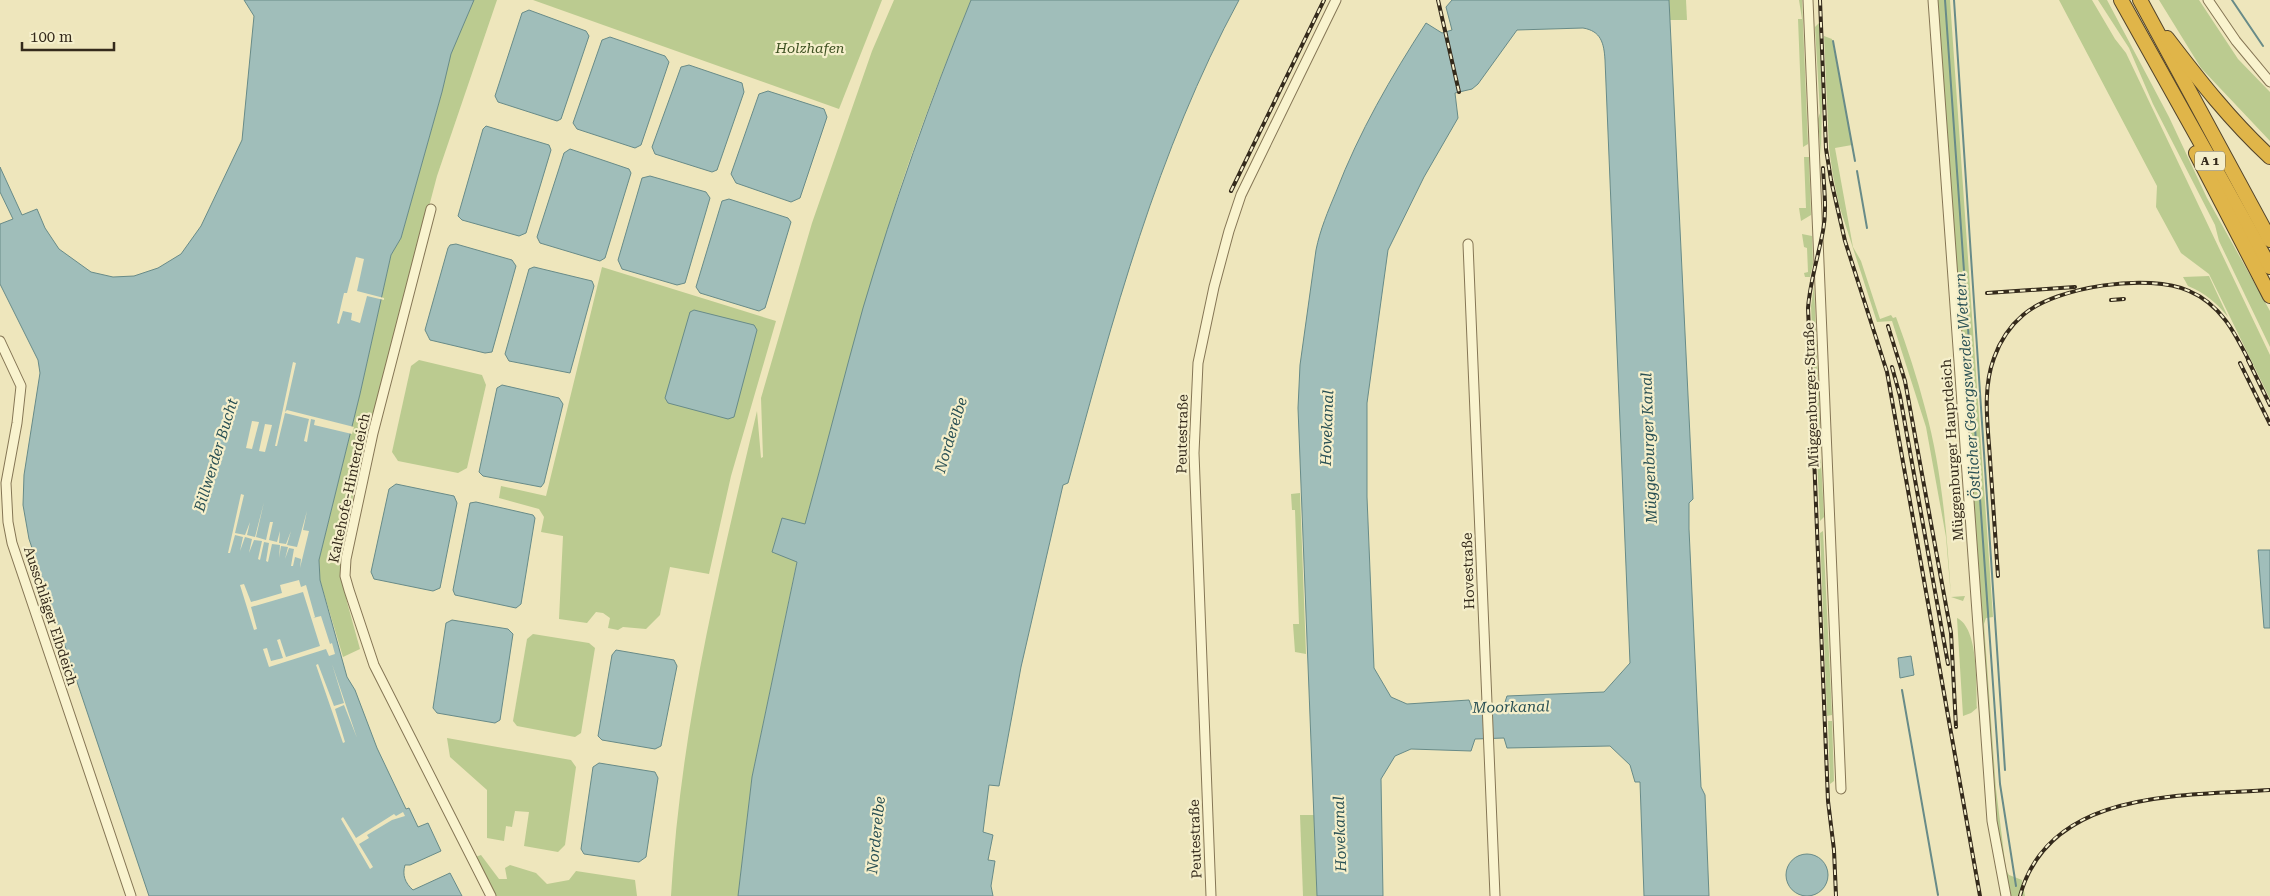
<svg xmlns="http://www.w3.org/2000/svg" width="2270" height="896" font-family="'Roboto Serif',serif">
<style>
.green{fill:#bbcb90}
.water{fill:#a0beba;stroke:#688b88;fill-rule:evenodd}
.pier{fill:#eee6bc}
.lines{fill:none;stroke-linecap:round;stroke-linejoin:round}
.stream{stroke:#688b88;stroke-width:2}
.minor-casing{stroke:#857655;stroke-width:11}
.highway-casing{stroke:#52432a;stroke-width:16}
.minor{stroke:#f9f3ce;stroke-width:9}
.highway{stroke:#e0b549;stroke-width:14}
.rail-casing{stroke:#342a1b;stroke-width:4}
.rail{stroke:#f5efcb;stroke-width:2;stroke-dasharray:5.5;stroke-linecap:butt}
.labels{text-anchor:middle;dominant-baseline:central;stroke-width:4.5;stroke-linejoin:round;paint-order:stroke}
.shield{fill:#f5efcb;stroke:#6e6550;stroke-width:1}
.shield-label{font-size:12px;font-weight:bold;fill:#342a1b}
.park-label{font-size:14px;font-style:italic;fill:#3d5021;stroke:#f5efcb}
.street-label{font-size:14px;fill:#342a1b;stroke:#f5efcb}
.water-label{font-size:15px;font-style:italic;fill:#295054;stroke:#f5efcb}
</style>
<rect width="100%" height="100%" fill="#eee6bc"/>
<g class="green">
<polygon points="474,0 497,0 437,176 349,512 341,561 347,602 360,649 343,657 320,580 319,560 360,394 391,255 401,238 442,92 450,54"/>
<polygon points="533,0 882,0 839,109"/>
<path d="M894,0H971C946,62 921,125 900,189C865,300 835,412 805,525L782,518L772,552L797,561L752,777L738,896H671C680,732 719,571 757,411L761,458L763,457L761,398L812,223L872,51Z"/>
<polygon points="1669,0 1686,0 1687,20 1670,20"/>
<polygon points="1799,0 1802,0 1808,144 1803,147 1798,19 1802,19"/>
<polygon points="1937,0 1950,0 1993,617 1986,618 1984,624 1996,789 2006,870 2009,875 2022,880 2025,896 2010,896 1996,822"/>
<polygon points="2059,0 2092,0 2115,39 2126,53 2270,355 2270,399 2209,274 2181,253 2156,207 2157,186"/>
<polygon points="2098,0 2107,0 2169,117 2207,198 2270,311 2270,347 2219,241 2215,225 2153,104 2129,48"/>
<polygon points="2159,0 2199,0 2238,59 2270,92 2270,141 2201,68"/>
<polygon points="1819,23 1822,100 1821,156 1818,119 1820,113 1815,27"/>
<path d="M1824,36L1832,39L1852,145L1835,148L1853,247L1861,261L1880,319L1891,315L1893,318L1896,317C1907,347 1917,377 1925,408C1942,469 1947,534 1951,597L1965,596L1963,601L1951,597L1946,537L1926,427L1892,321L1877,322L1839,205L1833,176L1829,148Z"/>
<polygon points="1804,157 1809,157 1811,215 1801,221 1799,208 1806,208"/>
<polygon points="1802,234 1812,236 1813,264 1810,277 1805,277 1804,273 1808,272 1807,248 1804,247"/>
<polygon points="602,267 776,321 731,476 709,574 670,567 660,615 646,629 623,627 618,630 608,628 610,618 603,613 596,612 587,623 559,619 563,536 541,532 544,517 539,509 499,498 501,486 546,496"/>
<path d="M2209,276L2228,317C2217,303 2205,293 2188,286L2183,277Z"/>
<polygon points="1814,286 1821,447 1817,450 1811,306"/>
<polygon points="419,360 482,375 486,385 467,468 458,473 398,461 392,452 411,366"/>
<polygon points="1817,458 1821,460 1824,517 1820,521"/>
<polygon points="1300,493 1306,654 1295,652 1293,624 1299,624 1295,510 1292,510 1291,494"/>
<polygon points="1823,531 1832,715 1827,716 1820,533"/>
<path d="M1957,618C1979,628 1976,686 1977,708L1971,713L1963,716Z"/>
<polygon points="533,634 589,643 595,648 581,733 575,737 517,726 513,721 527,639"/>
<polygon points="1828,721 1832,721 1834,781 1830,784"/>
<polygon points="447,738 571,760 576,767 565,845 558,852 524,846 529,812 515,811 512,827 506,826 504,841 487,838 487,790 450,757"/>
<polygon points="1300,815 1314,815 1317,896 1303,896"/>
<polygon points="481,855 499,879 507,879 505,868 510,865 536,873 547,884 569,880 576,871 635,880 637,896 494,896 475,857"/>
</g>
<g class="water">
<path d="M244,0H474L451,54L442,92L401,238L391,255L360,394L319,560L320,580L347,677L355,690L377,748L406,809L409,808L418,827L428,823L441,851L410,865H405C402,875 405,883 413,890L450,873L462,896H149L29,539L23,505L24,475L40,373L38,360L0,284V224L13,219L0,192V167L22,215L37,209L45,228L59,249L91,272L113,277L134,276L158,268L181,254L201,226L242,140L254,16Z"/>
<path d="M971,0H1239C1157,151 1113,318 1068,483L1063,485L1021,667L999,786L989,785L983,832L993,835L988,860L995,861L991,886L993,896H738L752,777L797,562L772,552L782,518L805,524C825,452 843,380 863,308C894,203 930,101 971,0Z"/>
<path d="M1452,0H1669L1693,499L1689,503V529L1701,787L1705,795L1709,896H1644L1640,782H1635L1630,765L1610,746L1507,748L1504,738L1475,739L1471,751L1411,749L1395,756L1381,779L1383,896H1317L1298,408L1300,365L1316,250C1320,230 1328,211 1336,192C1359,132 1391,77 1426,23L1442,33L1452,30L1446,7ZM1583,28C1601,31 1604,43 1605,60L1630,663L1604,692L1507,696L1502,711H1473L1469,700L1407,704L1391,697L1374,668L1367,497V403L1388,250L1424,177L1458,118L1455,93L1472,89L1478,84L1517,30Z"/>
<polygon points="529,10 586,31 589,36 561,119 557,121 498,102 495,96 522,13"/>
<polygon points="610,37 665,56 669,62 641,145 635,148 577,129 573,123 602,40"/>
<polygon points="689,65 742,83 744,92 717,170 712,172 655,154 652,147 681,67"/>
<polygon points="768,91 824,109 827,117 800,198 791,202 736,183 731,174 759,94"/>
<polygon points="486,126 549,145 551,150 526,233 519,236 462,220 458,216 483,129"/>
<polygon points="570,149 629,169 631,173 605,258 600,261 540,243 537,237 564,153"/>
<polygon points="650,176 706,192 710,198 685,283 677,285 622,269 618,260 642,178"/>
<polygon points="729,199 788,218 791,222 765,308 759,311 700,293 696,287 722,201"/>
<polygon points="456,244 512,260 516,266 492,352 485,353 430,340 425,330 448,248 450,245"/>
<polygon points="534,267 592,281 594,286 570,373 509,361 505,354 529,269"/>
<polygon points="694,310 754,325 757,330 734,417 728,419 668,403 665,398 690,312"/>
<polygon points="502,385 559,398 563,404 544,483 541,487 483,476 479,472 497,388"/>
<polygon points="396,484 454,496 457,503 440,588 433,591 374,579 371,572 389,489"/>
<polygon points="476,502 533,515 535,518 521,604 516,608 455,595 453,590 470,503"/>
<polygon points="2258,550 2270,550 2270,628 2264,628"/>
<polygon points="452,620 508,629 513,634 500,720 495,723 437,713 433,708 446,623"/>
<polygon points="616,650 674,660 677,666 661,746 655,749 602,740 598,736 612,655"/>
<polygon points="1911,656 1914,675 1900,678 1898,658"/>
<polygon points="599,763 655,772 658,778 646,857 639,862 584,854 581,849 593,767"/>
<circle cx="1807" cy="875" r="21"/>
</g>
<g class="pier">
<polygon points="356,257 364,259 357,291 384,298 384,300 367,296 360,323 351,320 352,313 343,311 339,324 337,323 344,293 347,293"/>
<polygon points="293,362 296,363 285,412 287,410 354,427 352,434 314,425 315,420 311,419 307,442 304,441 309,419 285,413 277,446 275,446"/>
<polygon points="252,421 259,422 252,449 246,448"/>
<polygon points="265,424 272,425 265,452 259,451"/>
<polygon points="241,494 244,495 235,533 245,535 250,522 247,535 255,537 264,502 256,537 266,540 270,522 273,522 269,540 277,542 280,531 279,543 286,544 291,531 287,545 297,547 307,511 303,530 309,531 300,568 301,559 295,557 293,566 291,566 294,549 289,548 285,559 288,547 281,546 279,558 280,545 272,544 268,562 266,561 269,543 264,542 260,560 258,559 262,541 254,540 249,553 252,539 245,537 240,551 243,537 235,535 230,553 228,553"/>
<polygon points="299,580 301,587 306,585 315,617 313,618 321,616 330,644 332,643 335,654 329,656 326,649 269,667 263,649 267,648 271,661 283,658 277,640 280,639 286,657 320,646 303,592 251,607 257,629 254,630 240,585 244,584 251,602 282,593 280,585"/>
<polygon points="318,664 334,706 344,703 332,664 357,738 344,705 335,709 345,742 343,743 316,665"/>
<polygon points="403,812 405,816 392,820 367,835 369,838 359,844 373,867 370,869 341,819 343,817 356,838 394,814 396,816"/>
</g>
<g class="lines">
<g class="stream">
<polyline points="1945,0 2000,784 2016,886"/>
<polyline points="1954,0 2005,770"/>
<polyline points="2232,0 2263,46"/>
<polyline points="1833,41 1855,161"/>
<polyline points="1857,171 1867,228"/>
<polyline points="1902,690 1938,895"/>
</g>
<defs>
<g id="minor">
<polyline points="1808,0 1841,789"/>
<polyline points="1933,0 1992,821 2006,896"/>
<polyline points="2208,0 2236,41 2270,82"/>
<polyline points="431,209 373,433 346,559 345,576 349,590 374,665 491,896"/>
<polyline points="1468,244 1495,896"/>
<polyline points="0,341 21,386 17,423 6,483 8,522 12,543 131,896"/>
<polyline points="1211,896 1194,453 1198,363 1214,287 1229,231 1241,195 1336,0"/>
</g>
<g id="highway">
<polyline points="2121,0 2270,267"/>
<polyline points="2140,0 2270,240"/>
<path d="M2167,38C2199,80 2231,121 2270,157"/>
<polyline points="2196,153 2270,296"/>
</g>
</defs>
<use href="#minor" class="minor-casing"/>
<use href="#highway" class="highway-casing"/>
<use href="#minor" class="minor"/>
<use href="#highway" class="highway"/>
<defs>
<g id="rail">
<polyline points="1438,0 1459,92"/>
<polyline points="1820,0 1826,149 1831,180 1845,241 1887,372 1980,896"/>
<path d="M1823,168C1824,189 1827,210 1823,231C1818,257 1810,282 1808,308L1828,801L1834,850L1836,896"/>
<polyline points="1231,191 1324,0"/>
<polyline points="1987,293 2075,287"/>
<polyline points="2111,300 2124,299"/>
<polyline points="1888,326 1905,381 1951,633 1956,727"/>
<polyline points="2248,360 2270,405"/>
<polyline points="2240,363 2270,424"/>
<polyline points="1892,367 1900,396 1948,664"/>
<path d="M1998,576C1995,537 1993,498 1990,459C1988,426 1982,390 1994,358C2000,341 2010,326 2023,315C2057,286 2149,273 2189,291C2222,305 2236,335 2251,365"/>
<path d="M2020,896C2049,789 2182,796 2270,790"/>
</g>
</defs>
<use href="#rail" class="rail-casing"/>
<use href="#rail" class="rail"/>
</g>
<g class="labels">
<rect class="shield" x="2195" y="151.5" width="30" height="19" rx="4"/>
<g class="shield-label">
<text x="2210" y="161">A 1</text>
</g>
<g class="park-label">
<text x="810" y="48">Holzhafen</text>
</g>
<g class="street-label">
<text transform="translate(1811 395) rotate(-92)">Müggenburger Straße</text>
<text transform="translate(1182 434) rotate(-89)">Peutestraße</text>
<text transform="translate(1952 450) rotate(-94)">Müggenburger Hauptdeich</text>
<text transform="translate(349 488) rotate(-78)">Kaltehofe-Hinterdeich</text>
<text transform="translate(1468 571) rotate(-92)">Hovestraße</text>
<text transform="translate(51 616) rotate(72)">Ausschläger Elbdeich</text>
<text transform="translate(1195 839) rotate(-92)">Peutestraße</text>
</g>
<g class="water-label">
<text transform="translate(1968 386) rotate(-94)">Östlicher Georgswerder Wettern</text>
<text transform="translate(1327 428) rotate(-88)">Hovekanal</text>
<text transform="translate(951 435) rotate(-73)">Norderelbe</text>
<text transform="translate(1649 448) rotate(-92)">Müggenburger Kanal</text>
<text transform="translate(216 455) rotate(-73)">Billwerder Bucht</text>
<text transform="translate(1511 707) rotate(-1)">Moorkanal</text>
<text transform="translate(1340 834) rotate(-92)">Hovekanal</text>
<text transform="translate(876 835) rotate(-84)">Norderelbe</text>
</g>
</g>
<path d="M22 42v8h92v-8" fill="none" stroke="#342a1b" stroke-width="2.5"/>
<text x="30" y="42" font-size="15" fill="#342a1b" stroke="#f5efcb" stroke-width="4" paint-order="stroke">100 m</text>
</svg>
